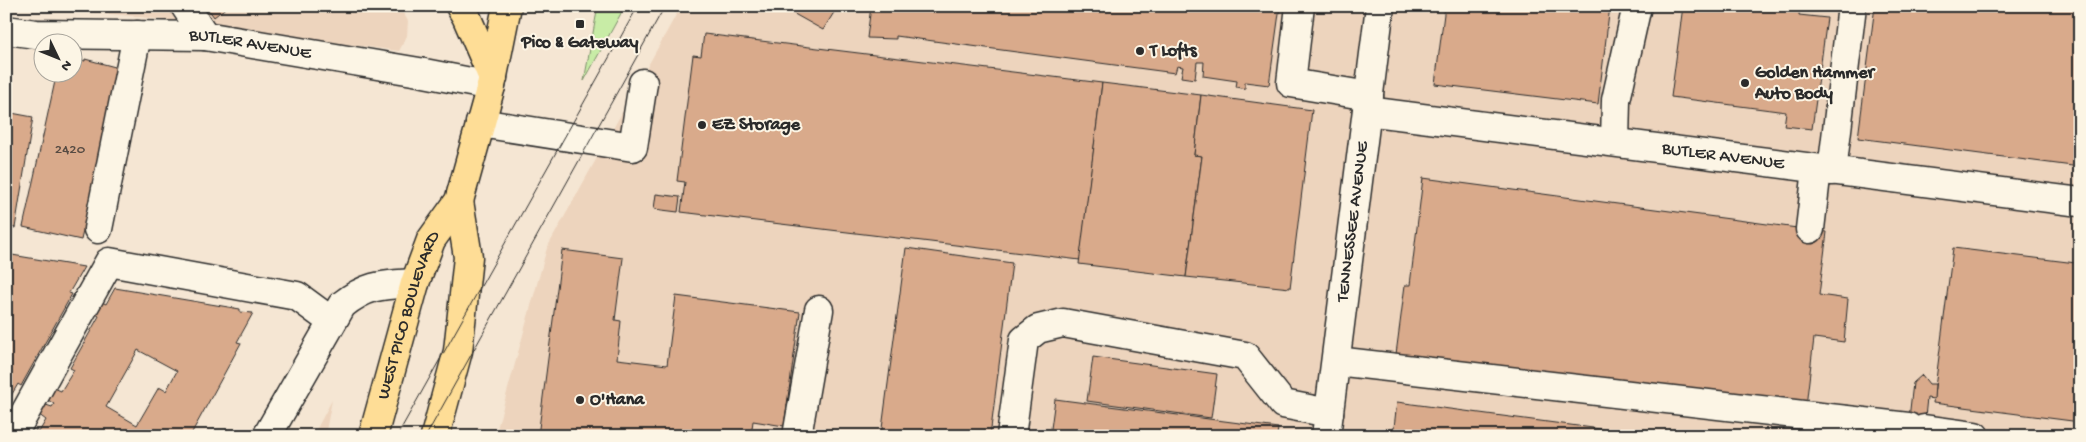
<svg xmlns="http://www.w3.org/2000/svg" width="2086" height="442" font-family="'Gochi Hand',sans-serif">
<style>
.built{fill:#edd4bd}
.green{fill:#c8eca6;stroke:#7a8c68}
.building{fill:#d9aa8b;stroke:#2b2b2b;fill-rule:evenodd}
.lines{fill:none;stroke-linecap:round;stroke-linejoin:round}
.minor-casing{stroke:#2b2b2b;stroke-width:31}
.major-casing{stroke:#2b2b2b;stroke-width:31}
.minor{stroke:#fcf5e5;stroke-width:28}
.major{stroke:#fedd96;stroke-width:28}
.tram{stroke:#2b2b2b;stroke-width:1}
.poi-dot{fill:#2b2b2b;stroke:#fcf5e5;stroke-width:2}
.labels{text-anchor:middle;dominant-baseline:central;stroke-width:4;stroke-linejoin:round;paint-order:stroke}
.number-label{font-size:15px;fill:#564b43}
.poi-label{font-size:18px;font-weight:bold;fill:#2b2b2b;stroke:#fcf5e5;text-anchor:start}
.street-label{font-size:18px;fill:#2b2b2b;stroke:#fcf5e5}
</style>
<rect width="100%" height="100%" fill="#f5e6d3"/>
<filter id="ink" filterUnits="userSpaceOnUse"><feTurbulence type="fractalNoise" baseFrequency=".02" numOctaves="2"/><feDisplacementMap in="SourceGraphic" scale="10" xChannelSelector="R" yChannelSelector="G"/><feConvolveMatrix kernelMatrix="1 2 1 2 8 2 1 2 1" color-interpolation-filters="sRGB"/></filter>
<g filter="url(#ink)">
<g class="built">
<polygon points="32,6 399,6 408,21 407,36 399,51 141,17"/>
<polygon points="681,6 2080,6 2080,436 495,436 547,248"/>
<polygon points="332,400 325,436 313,436"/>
</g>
<polygon class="green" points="598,6 625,6 584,81"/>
<g class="building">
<polygon points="206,6 228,6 214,17"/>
<polygon points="780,6 838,6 823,30"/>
<polygon points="871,6 1280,6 1269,85 1245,82 1245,89 1236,87 1237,81 1203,76 1204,62 1197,62 1195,79 1181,77 1183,67 1177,66 1175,73 896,36 896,39 867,38"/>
<polygon points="1445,6 1610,6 1598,104 1435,84"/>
<polygon points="1683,6 1800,6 1799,15 1827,18 1812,129 1784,126 1786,112 1671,97"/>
<polygon points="1875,6 2080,6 2080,167 1858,138"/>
<polygon points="704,34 1102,83 1080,260 681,212 685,182 677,181 693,55 701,56"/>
<polygon points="72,58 85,61 85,59 119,68 81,240 23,227 57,72 72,72"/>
<polygon points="1102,83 1201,95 1194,155 1202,156 1186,277 1079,264"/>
<polygon points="1201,95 1312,110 1290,288 1186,277 1202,156 1194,155"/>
<polygon points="6,112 33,117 15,228 6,226"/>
<polygon points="1423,178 1827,232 1819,295 1848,299 1844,342 1814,338 1806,406 1396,354 1405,285 1410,285"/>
<polygon points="656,194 680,197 678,212 654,209"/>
<polygon points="906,248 1012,263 990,436 881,436"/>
<polygon points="1953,248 2076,263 2078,252 2080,252 2080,422 1933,403"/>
<polygon points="562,250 623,258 615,320 621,321 617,359 667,365 676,296 800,312 784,426 753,421 751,436 538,436"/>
<polygon points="6,254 84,267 69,293 72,294 21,386 18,384 6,404"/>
<path d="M115,288L240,309V312L253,313L237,342L241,343L190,436H32L36,430L39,432L46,420L38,414L43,404L52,407L54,404L48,400L54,388L61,391L74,370L70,368L99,316L96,314L102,302L106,304ZM138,350L177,371L166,391L159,387L137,425L106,407Z"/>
<polygon points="1093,357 1217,374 1211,418 1087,401"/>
<polygon points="1922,375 1929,384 1935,384 1934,399 1927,398 1923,436 1907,436 1913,383"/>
<polygon points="1055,399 1278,428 1277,436 1050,436"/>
<polygon points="1397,402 1653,436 1393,436"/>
</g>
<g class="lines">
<defs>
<g id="minor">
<polyline points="185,6 205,36"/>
<polyline points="1300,6 1291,83 1369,96"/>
<path id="s1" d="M6,30L36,34L205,36L419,72L491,86"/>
<path id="s2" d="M1367,111L2080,202"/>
<polyline points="480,123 633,147 643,83"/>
<polyline points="1615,142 1616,100 1637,6"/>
<polyline points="1832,171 1852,6"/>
<polyline points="98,229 137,35"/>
<polyline points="1810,229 1817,169"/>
<polyline points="1336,361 1908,427"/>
<polyline points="1924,429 1975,436"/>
<polyline points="12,436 109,262 297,296 331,321"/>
<path d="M267,436L342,305C368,284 383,285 415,283"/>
<polyline points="797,436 819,310"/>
<polyline points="1011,436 1024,340 1038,329 1063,323 1245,356 1283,404 1329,413"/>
<path id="s3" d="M1326,436L1380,6"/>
</g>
<g id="major">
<polyline points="460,6 466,16 493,78"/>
<path id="s4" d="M373,436L415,283L431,240L459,201L491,86L507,6"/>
<polyline points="435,436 458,351 468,257 459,201"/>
</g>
</defs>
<use href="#minor" class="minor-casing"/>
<use href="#major" class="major-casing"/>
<use href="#minor" class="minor"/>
<use href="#major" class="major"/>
<g class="tram">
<polyline points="397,436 638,6"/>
<polyline points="426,436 665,6"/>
</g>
</g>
</g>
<g class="poi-dot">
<rect x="575" y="19" width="10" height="10" rx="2.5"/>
<circle cx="1140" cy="51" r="5"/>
<circle cx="1745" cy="83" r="5"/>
<circle cx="702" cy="125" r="5"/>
<circle cx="580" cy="400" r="5"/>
</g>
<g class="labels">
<g class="number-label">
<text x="70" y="150">2420</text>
</g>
<g class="poi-label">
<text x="580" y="43" text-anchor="middle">Pico &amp; Gateway</text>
<text x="1150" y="51">T Lofts</text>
<text x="1755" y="73">Golden Hammer<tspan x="1755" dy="21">Auto Body</tspan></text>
<text x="712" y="125">EZ Storage</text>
<text x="590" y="400">O'Hana</text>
</g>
<g class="street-label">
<text stroke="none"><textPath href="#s1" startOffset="245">BUTLER AVENUE</textPath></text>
<text stroke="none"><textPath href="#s2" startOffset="359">BUTLER AVENUE</textPath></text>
<text stroke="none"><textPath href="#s3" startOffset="216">TENNESSEE AVENUE</textPath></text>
<text stroke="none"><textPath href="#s4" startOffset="126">WEST PICO BOULEVARD</textPath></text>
</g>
</g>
<rect width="2086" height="442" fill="none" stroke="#fcf5e5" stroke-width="25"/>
<rect x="12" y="12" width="2061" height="417" fill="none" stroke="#2b2b2b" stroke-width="2" filter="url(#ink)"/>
<g transform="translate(58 58) rotate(133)"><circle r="24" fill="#fcf5e5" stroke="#a8a49b"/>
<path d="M0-4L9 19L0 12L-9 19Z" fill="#2b2b2b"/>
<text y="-8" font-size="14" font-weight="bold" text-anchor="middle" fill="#2b2b2b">N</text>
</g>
</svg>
